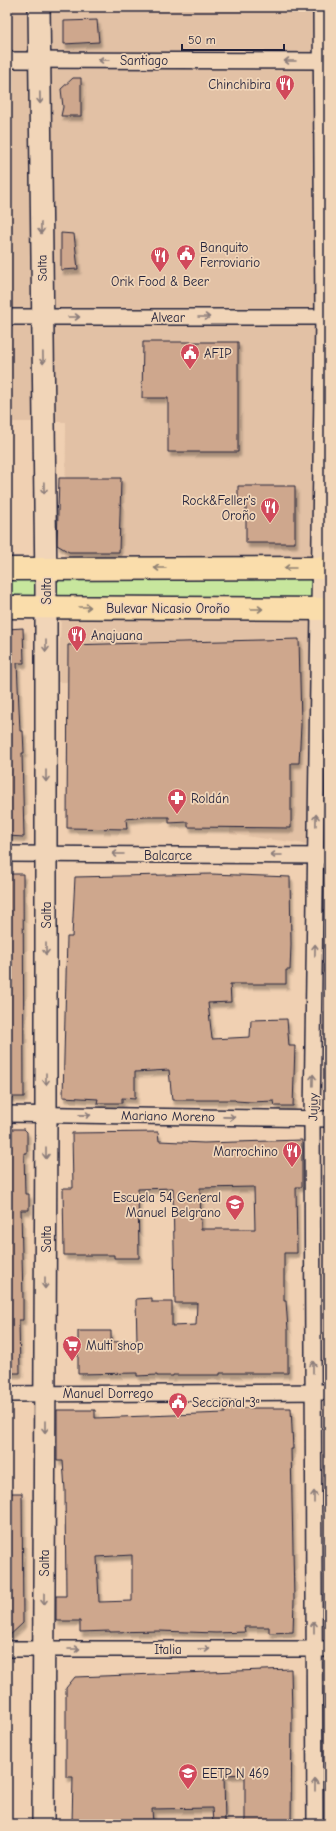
<svg xmlns="http://www.w3.org/2000/svg" width="336" height="1831" font-family="'Comic Neue',sans-serif">
<style>
.built{fill:#e2c1a5}
.green{fill:#c7e69d;stroke:#74846c}
.building{fill:#cea78d;stroke:#22223b;fill-rule:evenodd;filter:url(#shadow)}
.lines{fill:none;stroke-linecap:round;stroke-linejoin:round}
.street-casing{stroke:#22223b;stroke-width:18}
.secondary-casing{stroke:#22223b;stroke-width:24}
.primary-casing{stroke:#22223b;stroke-width:25}
.street{stroke:#f1d5b8;stroke-width:15}
.secondary{stroke:#f1d5b8;stroke-width:21}
.primary{stroke:#faddab;stroke-width:22}
.oneway{stroke:#8a7c7a}
.oneway2{stroke:#8e8073}
.labels{text-anchor:middle;dominant-baseline:central;stroke-width:3.5;stroke-linejoin:round;paint-order:stroke}
.street-label{font-size:13px;fill:#22223b;stroke:#f1d5b8}
.poi-label{font-size:13px;fill:#22223b;stroke:#f1d5b8;text-anchor:start}
</style>
<defs>
<filter id="shadow"><feDropShadow dx="2.5" dy="4.5" stdDeviation="1" flood-color="#0004"/></filter>
</defs>
<rect width="100%" height="100%" fill="#f0d0b2"/>
<filter id="ink" filterUnits="userSpaceOnUse"><feTurbulence type="fractalNoise" baseFrequency=".025" numOctaves="2"/><feDisplacementMap in="SourceGraphic" scale="8" xChannelSelector="R" yChannelSelector="G"/><feConvolveMatrix kernelMatrix="1 2 1 2 8 2 1 2 1" color-interpolation-filters="sRGB"/></filter>
<g filter="url(#ink)">
<g class="built">
<polygon points="7,7 329,7 329,847 230,834 228,679 58,682 65,534 66,422 7,422"/>
<polygon points="296,1187 297,1253 174,1254 173,1188"/>
<polygon points="245,1774 245,1824 130,1824 130,1776"/>
</g>
<polygon class="green" points="329,568 329,609 7,607 7,569"/>
<g class="building">
<polygon points="97,20 99,42 64,44 64,21"/>
<polygon points="73,78 81,78 81,116 61,116 63,107 61,89"/>
<polygon points="61,233 74,234 78,269 61,270"/>
<polygon points="143,342 238,342 238,452 168,452 168,398 142,398"/>
<polygon points="59,478 121,478 119,552 69,552 57,545"/>
<polygon points="238,486 295,486 295,543 246,543 246,501 238,501"/>
<polygon points="23,628 24,663 17,663 20,731 23,731 24,753 22,753 24,837 7,836 7,629"/>
<polygon points="299,639 301,725 299,763 291,763 291,828 188,827 188,822 169,823 169,817 145,817 126,819 127,829 67,828 68,645"/>
<polygon points="7,874 23,874 24,1097 7,1097"/>
<polygon points="211,874 290,877 291,945 290,970 286,970 286,984 230,984 231,1002 208,1003 212,1039 250,1037 251,1020 287,1019 289,1046 295,1046 293,1106 275,1106 274,1101 251,1102 236,1101 235,1100 172,1100 169,1070 135,1072 135,1099 122,1098 122,1103 97,1103 98,1099 63,1097 67,937 72,937 75,877"/>
<polygon points="7,1129 24,1129 27,1132 27,1153 24,1153 25,1194 29,1194 29,1210 21,1210 23,1300 23,1320 19,1320 20,1373 7,1373"/>
<path d="M158,1132L159,1141L204,1143L302,1140V1187H296L297,1253H284V1301H286L288,1330V1373H220V1375H173V1376H157V1375L137,1376V1373L78,1374V1331H111V1342L137,1341L136,1299L152,1298V1302H172V1326L196,1325L197,1303H175L173,1188L138,1189L139,1258H114V1255H64L63,1188H73L72,1133ZM254,1187L255,1229H201L200,1188Z"/>
<path d="M225,1408H291L293,1449H291L294,1600L293,1632L269,1633V1627H244L245,1632L216,1633L159,1631L110,1632V1631L80,1632V1621H56V1596H66L65,1490L63,1461H57V1410H95V1418L225,1413ZM132,1555V1601L99,1602L97,1557Z"/>
<polygon points="7,1493 22,1493 23,1623 7,1638"/>
<polygon points="291,1669 292,1715 291,1824 245,1824 245,1774 224,1775 225,1824 213,1824 212,1808 152,1809 153,1824 72,1824 73,1777 66,1777 66,1688 75,1677"/>
</g>
<g class="lines">
<defs>
<g id="street">
<polyline points="7,60 329,61"/>
<polyline points="7,317 329,317"/>
<polyline points="7,854 329,856"/>
<polyline points="7,1114 329,1119"/>
<polyline points="7,1394 329,1392"/>
<polyline points="7,1649 329,1649"/>
<polyline points="315,1824 312,1119 323,317 321,7"/>
</g>
<polyline id="secondary" points="39,7 46,587 46,1114 43,1824"/>
<g id="primary">
<polyline points="7,569 329,568"/>
<polyline points="7,607 329,609"/>
</g>
</defs>
<use href="#street" class="street-casing"/>
<use href="#secondary" class="secondary-casing"/>
<use href="#primary" class="primary-casing"/>
<use href="#street" class="street"/>
<use href="#secondary" class="secondary"/>
<use href="#primary" class="primary"/>
</g>
<defs><path id="oneway-shaft" d="M-6 0H5M1.5-3L5.5 0L1.5 3" fill="none" stroke-width="1.6" stroke-linecap="round" stroke-linejoin="round"/></defs>
<g class="oneway">
<use href="#oneway-shaft" transform="translate(104 60) rotate(-180)"/>
<use href="#oneway-shaft" transform="translate(290 61) rotate(-180)"/>
<use href="#oneway-shaft" transform="translate(40 98) rotate(89)"/>
<use href="#oneway-shaft" transform="translate(41 228) rotate(89)"/>
<use href="#oneway-shaft" transform="translate(74 317)"/>
<use href="#oneway-shaft" transform="translate(204 317)"/>
<use href="#oneway-shaft" transform="translate(43 358) rotate(89)"/>
<use href="#oneway-shaft" transform="translate(44 488) rotate(89)"/>
<use href="#oneway-shaft" transform="translate(46 646) rotate(90)"/>
<use href="#oneway-shaft" transform="translate(46 776) rotate(90)"/>
<use href="#oneway-shaft" transform="translate(316 820) rotate(-89)"/>
<use href="#oneway-shaft" transform="translate(118 854) rotate(-180)"/>
<use href="#oneway-shaft" transform="translate(276 855) rotate(-180)"/>
<use href="#oneway-shaft" transform="translate(46 949) rotate(90)"/>
<use href="#oneway-shaft" transform="translate(315 950) rotate(-89)"/>
<use href="#oneway-shaft" transform="translate(46 1079) rotate(90)"/>
<use href="#oneway-shaft" transform="translate(313 1080) rotate(-89)"/>
<use href="#oneway-shaft" transform="translate(85 1115) rotate(1)"/>
<use href="#oneway-shaft" transform="translate(229 1117) rotate(1)"/>
<use href="#oneway-shaft" transform="translate(46 1153) rotate(90)"/>
<use href="#oneway-shaft" transform="translate(45 1283) rotate(90)"/>
<use href="#oneway-shaft" transform="translate(313 1367) rotate(-90)"/>
<use href="#oneway-shaft" transform="translate(45 1427) rotate(90)"/>
<use href="#oneway-shaft" transform="translate(314 1497) rotate(-90)"/>
<use href="#oneway-shaft" transform="translate(44 1599) rotate(90)"/>
<use href="#oneway-shaft" transform="translate(314 1627) rotate(-90)"/>
<use href="#oneway-shaft" transform="translate(74 1649)"/>
<use href="#oneway-shaft" transform="translate(204 1649)"/>
<use href="#oneway-shaft" transform="translate(315 1785) rotate(-90)"/>
</g>
<g class="oneway2">
<use href="#oneway-shaft" transform="translate(160 568) rotate(180)"/>
<use href="#oneway-shaft" transform="translate(290 568) rotate(180)"/>
<use href="#oneway-shaft" transform="translate(85 607)"/>
<use href="#oneway-shaft" transform="translate(257 609)"/>
</g>
</g>
<defs>
<symbol id="restaurant-pin" viewBox="-11 -11 22 30"><path d="M0 17L-7.5 6A9.5 9.5 0 1 1 7.5 6Z" fill="#d1495b" stroke="#f1d5b8"/><path d="M-5-6h1v4h1v-4h1v4h1v-4h1v5L-1.5 .5V6h-2V.5L-5-1ZM5-6V6H3V1.5H1.5Q1.5-4 5-6Z" fill="#fff"/></symbol>
<symbol id="civic-pin" viewBox="-11 -11 22 30"><path d="M0 17L-7.5 6A9.5 9.5 0 1 1 7.5 6Z" fill="#d1495b" stroke="#f1d5b8"/><path d="M-.6-6.5H3V-4.5H.6V-3L4-1V1h2V6H-6V1h2V-1L-.6-3ZM-1.2 2.5V6h2.4V2.5Z" fill="#fff"/></symbol>
<symbol id="pharmacy-pin" viewBox="-11 -11 22 30"><path d="M0 17L-7.5 6A9.5 9.5 0 1 1 7.5 6Z" fill="#d1495b" stroke="#f1d5b8"/><path d="M-2-6h4v4h4v4h-4v4h-4v-4h-4v-4h4Z" fill="#fff"/></symbol>
<symbol id="school-pin" viewBox="-11 -11 22 30"><path d="M0 17L-7.5 6A9.5 9.5 0 1 1 7.5 6Z" fill="#d1495b" stroke="#f1d5b8"/><path d="M0-5L7-2L0 1L-7-2ZM-4 1L0 2.5L4 1V4Q0 6-4 4Z" fill="#fff"/></symbol>
<symbol id="supermarket-pin" viewBox="-11 -11 22 30"><path d="M0 17L-7.5 6A9.5 9.5 0 1 1 7.5 6Z" fill="#d1495b" stroke="#f1d5b8"/><path d="M-6-5.5h2.5l.6 2H6L4.5 2H-2.5L-4.4-4H-6ZM-1.5 3.2a1.3 1.3 0 1 0 .1 0ZM3 3.2a1.3 1.3 0 1 0 .1 0Z" fill="#fff"/></symbol>
</defs>
<g fill-rule="evenodd">
<use href="#restaurant-pin" x="274" y="73" width="22" height="30"/>
<use href="#civic-pin" x="175" y="243" width="22" height="30"/>
<use href="#restaurant-pin" x="149" y="245" width="22" height="30"/>
<use href="#civic-pin" x="179" y="342" width="22" height="30"/>
<use href="#restaurant-pin" x="259" y="496" width="22" height="30"/>
<use href="#restaurant-pin" x="66" y="624" width="22" height="30"/>
<use href="#pharmacy-pin" x="166" y="787" width="22" height="30"/>
<use href="#restaurant-pin" x="281" y="1140" width="22" height="30"/>
<use href="#school-pin" x="224" y="1193" width="22" height="30"/>
<use href="#supermarket-pin" x="61" y="1334" width="22" height="30"/>
<use href="#civic-pin" x="167" y="1391" width="22" height="30"/>
<use href="#school-pin" x="177" y="1762" width="22" height="30"/>
</g>
<g class="labels">
<g class="street-label">
<text x="144" y="60">Santiago</text>
<text transform="translate(42 268) rotate(-91)">Salta</text>
<text x="168" y="317">Alvear</text>
<text transform="translate(46 591) rotate(-90)">Salta</text>
<text x="168" y="608">Bulevar Nicasio Oroño</text>
<text x="168" y="855">Balcarce</text>
<text transform="translate(46 915) rotate(-90)">Salta</text>
<text transform="translate(313 1107) rotate(-89)">Jujuy</text>
<text transform="translate(168 1116) rotate(1)">Mariano Moreno</text>
<text transform="translate(46 1239) rotate(-90)">Salta</text>
<text x="108" y="1393">Manuel Dorrego</text>
<text transform="translate(44 1563) rotate(-90)">Salta</text>
<text x="168" y="1649">Italia</text>
</g>
<g class="poi-label">
<text x="271" y="84" text-anchor="end">Chinchibira</text>
<text x="200" y="247">Banquito<tspan x="200" dy="15">Ferroviario</tspan></text>
<text x="160" y="281" text-anchor="middle">Orik Food &amp; Beer</text>
<text x="204" y="353">AFIP</text>
<text x="256" y="500" text-anchor="end">Rock&amp;Feller's<tspan x="256" dy="15">Oroño</tspan></text>
<text x="91" y="635">Anajuana</text>
<text x="191" y="798">Roldán</text>
<text x="278" y="1151" text-anchor="end">Marrochino</text>
<text x="221" y="1197" text-anchor="end">Escuela 54 General<tspan x="221" dy="15">Manuel Belgrano</tspan></text>
<text x="86" y="1345">Multi shop</text>
<text x="192" y="1402">Seccional 3ª</text>
<text x="202" y="1773">EETP N 469</text>
</g>
</g>
<rect width="336" height="1831" fill="none" stroke="#f1d5b8" stroke-width="24"/>
<rect x="12" y="12" width="312" height="1807" fill="none" stroke="#22223b" stroke-width="1.5" filter="url(#ink)"/>
<path d="M182 44v6h102v-6" fill="none" stroke="#22223b" stroke-width="2"/>
<text x="188" y="44" font-size="12" fill="#22223b" stroke="#f1d5b8" stroke-width="3" paint-order="stroke">50 m</text>
</svg>
